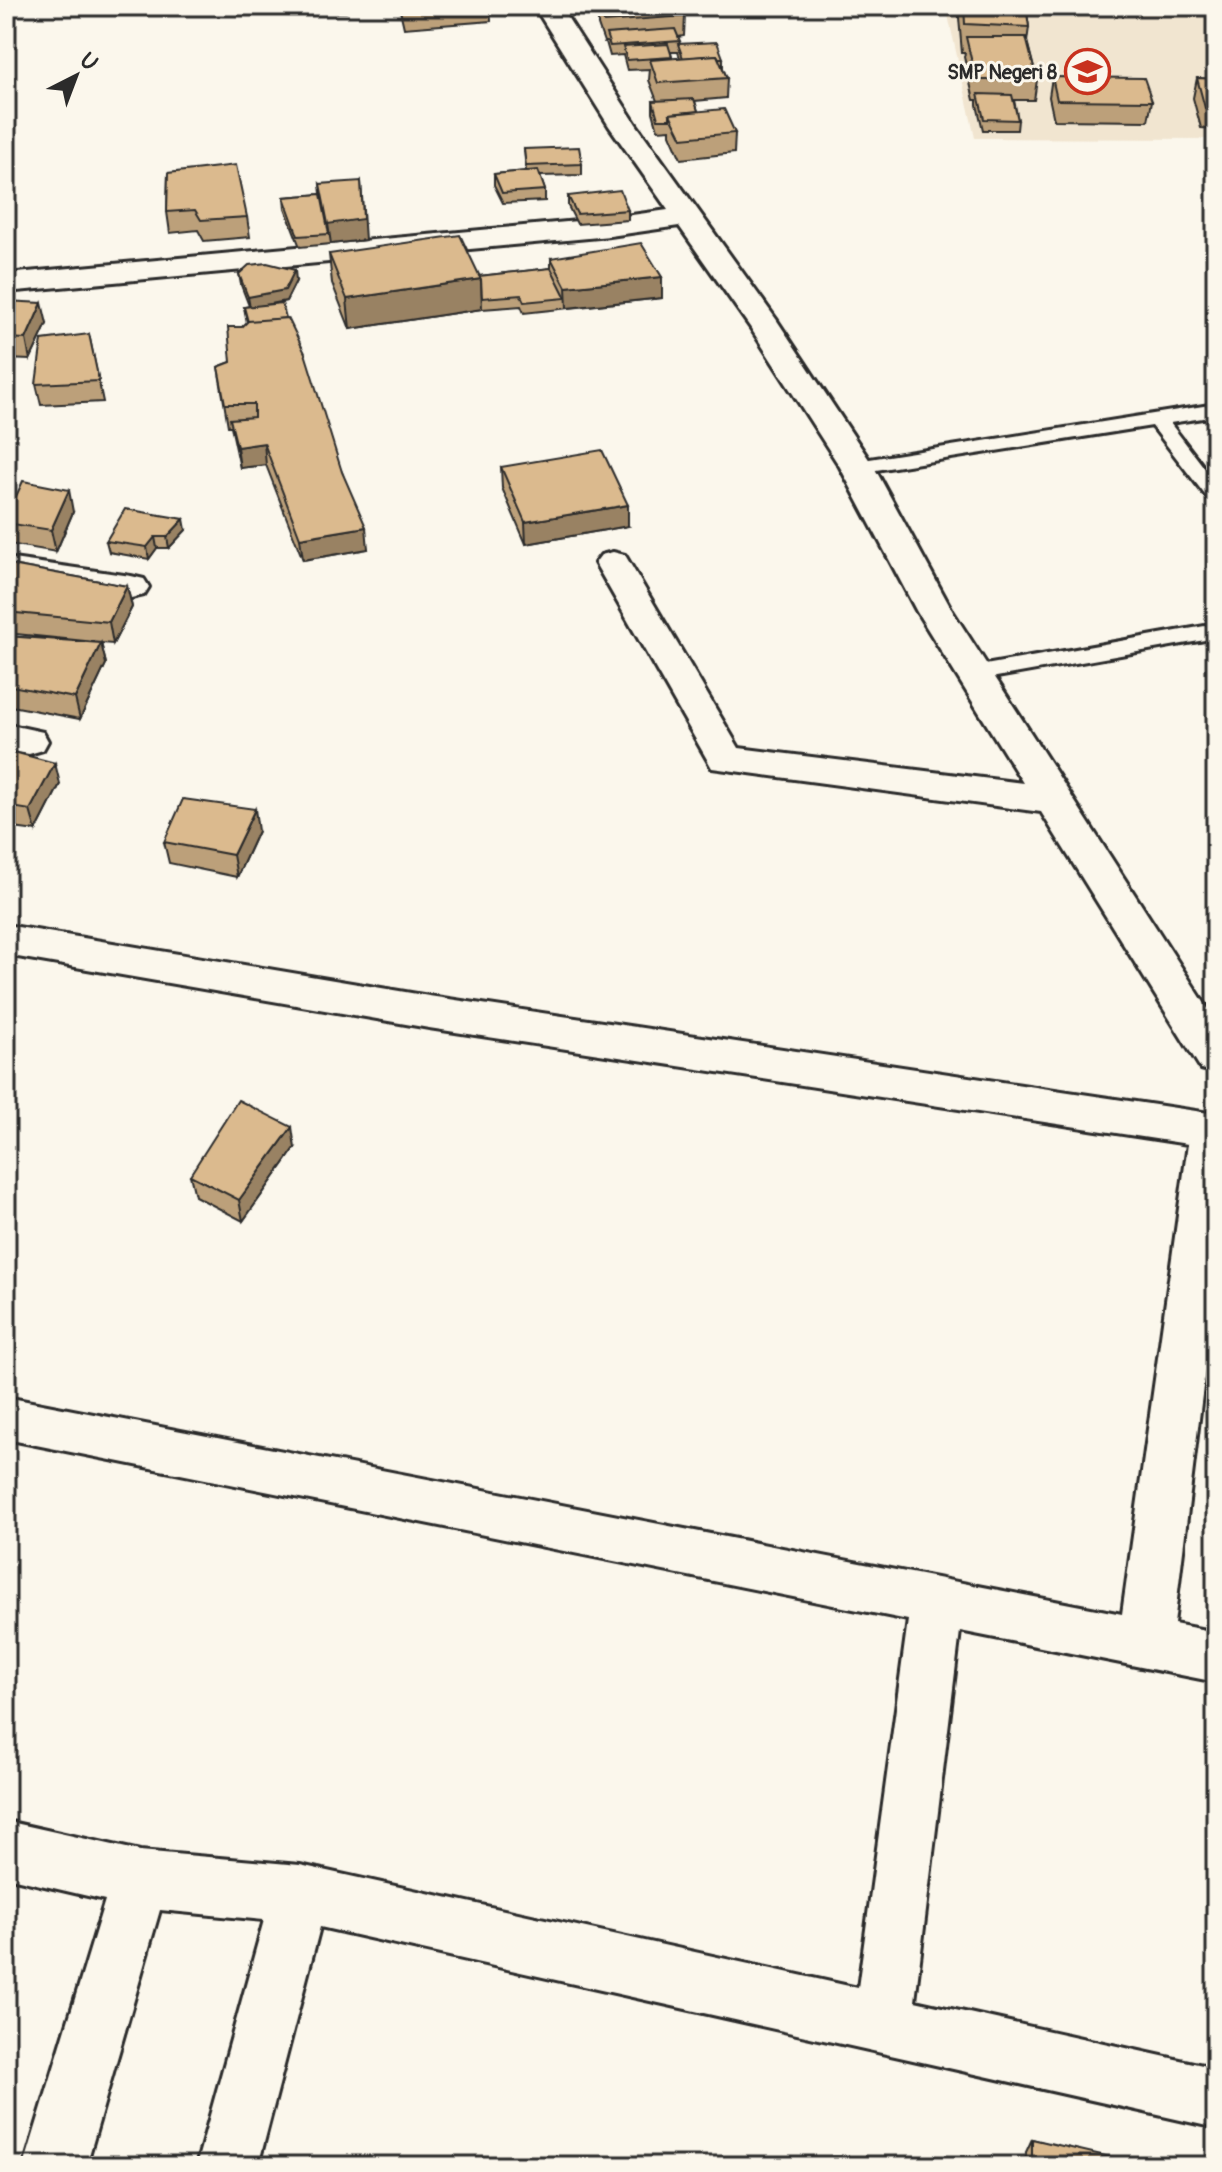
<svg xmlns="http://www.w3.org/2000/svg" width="1222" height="2172" font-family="Pangolin,sans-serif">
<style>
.built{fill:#f1e5d0}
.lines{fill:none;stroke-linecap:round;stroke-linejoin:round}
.service-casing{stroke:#2b2b2b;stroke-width:6}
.minor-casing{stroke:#2b2b2b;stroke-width:6}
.service{fill:#fbf7ec;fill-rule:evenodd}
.minor{fill:#fbf7ec;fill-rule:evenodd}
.wall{fill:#bca07a;stroke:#2b2b2b;stroke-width:2;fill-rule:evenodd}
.shaded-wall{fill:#998263;stroke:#2b2b2b;stroke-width:2}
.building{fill:#dbba8e;stroke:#2b2b2b;stroke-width:2}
.labels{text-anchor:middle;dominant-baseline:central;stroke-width:6;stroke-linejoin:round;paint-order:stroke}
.far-poi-label{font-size:20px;font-weight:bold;fill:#2b2b2b;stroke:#fbf7ec;text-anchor:end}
</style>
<rect width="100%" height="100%" fill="#fbf7ec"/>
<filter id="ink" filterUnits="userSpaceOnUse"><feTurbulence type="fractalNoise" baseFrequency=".0125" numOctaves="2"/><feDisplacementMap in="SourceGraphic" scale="16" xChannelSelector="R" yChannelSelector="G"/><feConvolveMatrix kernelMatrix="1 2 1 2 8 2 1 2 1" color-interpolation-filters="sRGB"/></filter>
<g filter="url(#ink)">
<polygon class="built" points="946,6 1216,6 1216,139 975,138"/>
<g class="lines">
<defs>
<g id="service">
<polygon points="1216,404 1216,416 1170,423 1216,483 1216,502 1209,500 1152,426 857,473 847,467 857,461"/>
<polygon points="1216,624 1216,638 974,681 966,679 963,674 966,669 974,667"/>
</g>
<g id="minor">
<polygon points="534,6 560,6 636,124 776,319 874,467 953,612 1216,1021 1216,1073 1201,1069 1041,812 712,768 595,563 601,555 613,552 625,555 739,748 1023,783 917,612 840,467 750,327 679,226 610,236 6,292 6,274 610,218 668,210 609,126"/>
<polygon points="6,558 131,576 144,579 149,587 144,595 131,598 6,580"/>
<polygon points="6,724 43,732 48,741 43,750 29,754 6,750"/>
<polygon points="6,925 429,996 1216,1114 1216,1280 1174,1624 1216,1632 1216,1682 960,1631 915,2001 1216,2068 1216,2128 320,1927 258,2166 196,2166 264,1920 160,1910 86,2166 24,2166 105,1900 6,1877 6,1821 140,1851 300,1865 858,1988 908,1620 6,1439 6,1397 1122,1614 1188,1144 429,1028 6,955"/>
</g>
</defs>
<use href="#service" class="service-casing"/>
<use href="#minor" class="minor-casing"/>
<use href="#service" class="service"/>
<use href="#minor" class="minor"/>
</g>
<g class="wall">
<polygon points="287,6 347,6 346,12 288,13"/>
<polygon points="399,6 490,6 491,21 404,28"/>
<path d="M598,6L685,16L684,36L678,37L680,44L723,58V68L727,78L726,98L695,101L698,111L735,133L734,153L681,159L670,134V129L658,130L653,112V101H657L649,80L650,69L627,70L623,55L610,56L606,42H604L598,25ZM671,52H678L680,58L672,59Z"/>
<polygon points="958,6 1026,6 1029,27 1027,42 1037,80 1034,100 1014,100 1018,120 1017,130 983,130 977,105 977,100 974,100 964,57 965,53 962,53"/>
<polygon points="1052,77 1152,101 1148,121 1054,120 1049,97"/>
<polygon points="1197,78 1216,79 1216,129 1201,128 1193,98"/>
<polygon points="524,149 582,164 582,175 540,176 545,190 545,201 503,203 494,185 494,174 526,171"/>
<polygon points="168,173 247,217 250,237 204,241 198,230 170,233 167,212"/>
<polygon points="320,184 365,240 331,244 300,247 285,208 284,197 321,194"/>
<polygon points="568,196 628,210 628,220 577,224 568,206"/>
<polygon points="329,254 479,276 551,268 551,258 662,298 524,313 521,306 482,309 350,329 332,283"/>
<polygon points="239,274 296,281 286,301 266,304 342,472 368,549 303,560 266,465 240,468 231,426 228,426 218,367 231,362 242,327 247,323 244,307 249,306 241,285"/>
<polygon points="6,301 47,324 30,360 6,359"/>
<polygon points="89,334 103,402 41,405 36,384"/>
<polygon points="501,467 628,526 526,544 502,488"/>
<polygon points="73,512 56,552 9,544 6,531 6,518"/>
<polygon points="186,530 169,548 157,548 149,559 109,552 106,541"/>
<polygon points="6,564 127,586 132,607 113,644 101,643 106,664 80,719 17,707 6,706 6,636 95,642 6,633"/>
<polygon points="6,750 60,784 36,831 6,827"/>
<polygon points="258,831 237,877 169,863 164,842"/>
<polygon points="295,1148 243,1221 195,1196 190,1175"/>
<polygon points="1032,2139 1132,2166 1025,2166 1026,2152"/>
</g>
<g class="shaded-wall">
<polygon points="361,181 365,240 331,244 328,224"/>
<polygon points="295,270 296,281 286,301 250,308 248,297"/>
<polygon points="662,277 662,298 567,308 566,287"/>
<polygon points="481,279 482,309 350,329 347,299"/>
<polygon points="42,303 47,324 30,360 26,339"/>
<polygon points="264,443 266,465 240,468 237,447"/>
<polygon points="69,490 73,512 56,552 51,530"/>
<polygon points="628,505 628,526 526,544 525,522"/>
<polygon points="184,519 186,530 169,548 167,537"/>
<polygon points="366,527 368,549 303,560 300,538"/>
<polygon points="155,537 157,548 149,559 147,547"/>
<polygon points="127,586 132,607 113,644 109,622"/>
<polygon points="101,643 106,664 80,719 75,698"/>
<polygon points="55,763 60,784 36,831 30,810"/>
<polygon points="255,809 258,831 237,877 233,855"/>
<polygon points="292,1127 295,1148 243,1221 239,1200"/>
</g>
<g class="building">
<polygon points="402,6 433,6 403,8"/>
<polygon points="598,6 681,6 685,16 604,22"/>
<polygon points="964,6 1026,6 1029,27 965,24"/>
<polygon points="675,29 680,41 610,46 606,34"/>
<polygon points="966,37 1026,37 1037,80 976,80"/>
<polygon points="717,42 723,58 719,58 717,55 683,58 678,44"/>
<polygon points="668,44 672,57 627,60 623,47"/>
<polygon points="717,55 727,78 658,83 650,60"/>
<polygon points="1052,77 1144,78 1152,101 1057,100"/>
<polygon points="1197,78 1216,79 1216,108 1205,108"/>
<polygon points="978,94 1012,95 1018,120 984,119"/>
<polygon points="694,99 698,111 670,114 670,119 658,119 653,101"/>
<polygon points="724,109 735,133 682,138 670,114"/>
<polygon points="579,147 582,164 526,166 524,149"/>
<polygon points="236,165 247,217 201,220 195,210 167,212 168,173"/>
<polygon points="538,170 545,190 502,193 494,174"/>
<polygon points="361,181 363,219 328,224 320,184"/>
<polygon points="620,190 628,210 577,214 568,196"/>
<polygon points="321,194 329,234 298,236 284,197"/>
<polygon points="460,235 481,279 347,299 329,254"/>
<polygon points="641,243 662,277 566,287 551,258"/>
<polygon points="267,263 295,270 285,290 248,297 239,274 249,265"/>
<polygon points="551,268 566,298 524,302 521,295 482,298 481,279 479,276"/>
<polygon points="6,301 42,303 26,339 6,338"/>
<polygon points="282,303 286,318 248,322 244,307"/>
<polygon points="288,318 305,353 342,472 366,527 300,538 264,443 237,447 230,419 254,417 254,404 225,404 218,367 231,362 228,327 242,327 248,321"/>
<polygon points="89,334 99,381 36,384 42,340"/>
<polygon points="602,450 628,505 525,522 501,467"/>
<polygon points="23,481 69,490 51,530 6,523 6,518"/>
<polygon points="125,509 184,519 167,537 155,537 147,547 106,541"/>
<polygon points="6,564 127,586 109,622 6,612"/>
<polygon points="6,636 101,643 75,698 6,685"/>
<polygon points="6,750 55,763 30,810 6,806"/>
<polygon points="183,799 255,809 233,855 164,842"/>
<polygon points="238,1100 292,1127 239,1200 190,1175"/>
<polygon points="1032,2139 1132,2162 1132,2166 1032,2166"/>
</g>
</g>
<defs>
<symbol id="school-ring" viewBox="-11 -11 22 22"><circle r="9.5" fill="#fbf7ec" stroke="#c8321e" stroke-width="1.5"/><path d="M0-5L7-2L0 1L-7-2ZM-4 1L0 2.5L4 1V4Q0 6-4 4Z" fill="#c8321e"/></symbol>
</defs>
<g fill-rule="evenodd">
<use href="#school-ring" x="1062" y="46" width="51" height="51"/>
</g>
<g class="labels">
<g class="far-poi-label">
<text x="1057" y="72">SMP Negeri 8</text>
</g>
</g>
<rect width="1222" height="2172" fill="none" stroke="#fbf7ec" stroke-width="32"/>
<rect x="16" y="16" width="1190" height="2140" fill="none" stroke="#2b2b2b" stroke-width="3" filter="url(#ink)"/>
<g transform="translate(76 76) rotate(42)" stroke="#fbf7ec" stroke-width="6" paint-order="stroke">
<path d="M0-6L14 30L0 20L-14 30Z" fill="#2b2b2b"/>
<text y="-12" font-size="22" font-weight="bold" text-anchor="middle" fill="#2b2b2b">U</text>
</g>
</svg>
